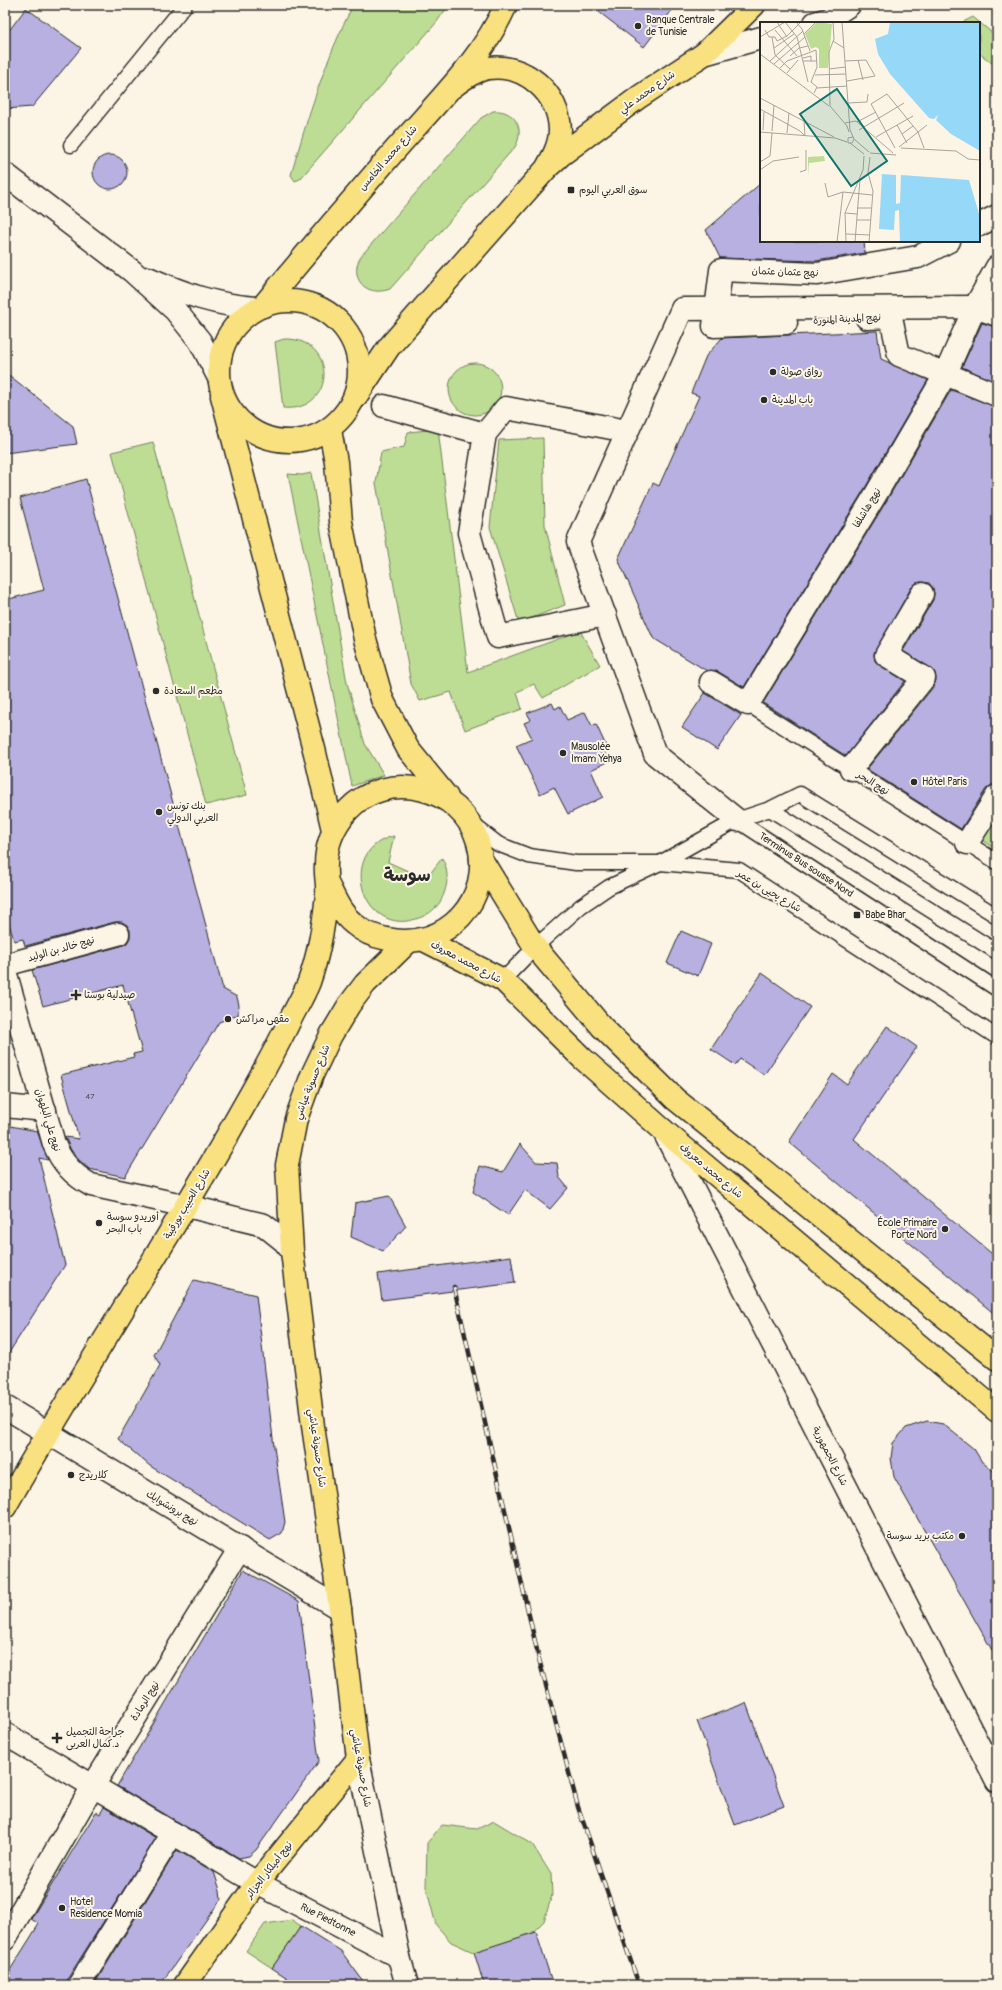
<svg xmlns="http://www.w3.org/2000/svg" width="1002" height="1990" font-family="Pangolin,'Playpen Sans Arabic',sans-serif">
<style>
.green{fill:#bddc94;stroke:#748460}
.building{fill:#b7b0e1;stroke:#2b2b2b}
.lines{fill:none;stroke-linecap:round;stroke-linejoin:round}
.lane-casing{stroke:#2b2b2b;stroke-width:17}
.street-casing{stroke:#2b2b2b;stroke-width:25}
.secondary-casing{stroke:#2b2b2b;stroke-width:25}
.primary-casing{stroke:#2b2b2b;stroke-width:25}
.lane{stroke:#fcf5e5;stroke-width:14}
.street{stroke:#fcf5e5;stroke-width:22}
.secondary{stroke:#fcf5e5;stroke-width:22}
.primary{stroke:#fae180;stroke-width:22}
.rail-casing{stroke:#2b2b2b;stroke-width:4.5}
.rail{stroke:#fcf5e5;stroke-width:3;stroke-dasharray:9;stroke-linecap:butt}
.poi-dot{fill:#2b2b2b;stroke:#fcf5e5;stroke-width:1.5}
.labels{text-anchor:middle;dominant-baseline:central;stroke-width:4;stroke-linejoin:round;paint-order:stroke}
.number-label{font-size:8px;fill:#4e4c58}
.poi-label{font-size:10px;fill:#2b2b2b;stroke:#fcf5e5;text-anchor:start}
.street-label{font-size:10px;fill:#2b2b2b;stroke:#fcf5e5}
.town-label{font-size:18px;font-weight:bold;fill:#2b2b2b;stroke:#fcf5e5}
.inset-road{fill:none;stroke:#a8a49b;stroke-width:1}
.view{fill:#0f766e;fill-opacity:0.15;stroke:#0f766e;stroke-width:2}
.inset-edge{fill:none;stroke:#2b2b2b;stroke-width:2}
</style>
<rect width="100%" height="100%" fill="#fcf5e5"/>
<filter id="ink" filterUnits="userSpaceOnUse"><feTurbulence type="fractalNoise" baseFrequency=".025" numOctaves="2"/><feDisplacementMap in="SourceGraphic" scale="8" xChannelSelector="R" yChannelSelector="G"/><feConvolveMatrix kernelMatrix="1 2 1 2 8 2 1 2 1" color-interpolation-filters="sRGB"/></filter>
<g filter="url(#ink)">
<g class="green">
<path d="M353,5H449L436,23L300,179L295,181L291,175C308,116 325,60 353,5Z"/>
<polygon points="973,17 997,37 997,67 979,53 979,23 961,23"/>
<path d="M493,111C514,109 526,128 515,147L390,289C366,298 348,278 361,256L481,118Z"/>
<path d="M284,339C338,337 337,413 283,408L275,342Z"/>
<circle cx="475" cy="389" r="26"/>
<polygon points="438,429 468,672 580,631 600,665 543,698 534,684 517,692 522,709 465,730 451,692 420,701 411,684 376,483 381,452 404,447 408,432"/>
<polygon points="543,438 545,525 565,605 519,623 490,527 499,440"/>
<polygon points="153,442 247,795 206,805 112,452"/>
<polygon points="311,473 347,683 365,744 384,775 352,786 288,474 302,475"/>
<polygon points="997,811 997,850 980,839"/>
<path d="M394,836L388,862L426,879L442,858C450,872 448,888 440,902C434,911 426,916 416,919C362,937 336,849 394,836Z"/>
<polygon points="494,1821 532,1844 551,1874 552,1895 544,1921 529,1936 506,1945 473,1952 451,1942 436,1925 426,1887 427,1843 442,1825 477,1829"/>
<polygon points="292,1920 301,1926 272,1968 246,1951 265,1924"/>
</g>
<g class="building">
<polygon points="590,5 676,5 644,47"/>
<polygon points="26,8 81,48 32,107 5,109 5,36"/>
<circle cx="110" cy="172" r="17"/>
<polygon points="761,183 761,241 864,241 865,253 816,261 720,258 706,230"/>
<polygon points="982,323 997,327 997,382 962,367"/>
<polygon points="877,331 881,359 928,380 865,488 744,687 717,671 707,671 653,638 618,559 653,483 659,486 699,396 691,393 706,356 722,338"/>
<polygon points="5,372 73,426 77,444 5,453"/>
<polygon points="951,390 997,407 997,782 986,789 961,829 867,769 934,686 936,680 935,673 931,668 903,651 933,600 934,594 933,588 929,583 922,582 916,583 911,588 874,654 875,661 879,665 905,681 846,756 763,703 887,500"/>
<polygon points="86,479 223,989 237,997 239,1005 238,1015 219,1022 125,1177 89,1169 78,1159 71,1150 65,1137 79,1139 61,1075 134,1057 133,1054 142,1052 123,985 43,1006 32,970 121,946 127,943 130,938 130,930 127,925 122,922 115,922 25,946 23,939 14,941 5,909 5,600 44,590 20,498"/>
<polygon points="705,693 741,715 717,750 682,727"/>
<polygon points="552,703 555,709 560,706 567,720 585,712 592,726 596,724 606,746 602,748 609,761 591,770 603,797 568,814 554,787 540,794 516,745 532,738 524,723 531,720 527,713"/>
<polygon points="681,931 711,944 698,976 667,963"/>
<polygon points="762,973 810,1007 764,1075 740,1059 735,1065 711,1049"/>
<polygon points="887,1026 917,1047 854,1139 997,1258 997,1316 789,1142 833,1074 847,1084"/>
<polygon points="5,1125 37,1131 48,1160 39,1158 65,1265 5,1359"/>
<polygon points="520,1144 536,1162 557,1163 559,1177 568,1188 550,1209 525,1190 508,1215 473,1192 480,1166 503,1172"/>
<polygon points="389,1196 406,1226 383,1251 351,1237 355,1203"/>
<polygon points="511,1256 515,1283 382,1300 378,1274"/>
<polygon points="194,1280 256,1295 274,1447 285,1522 282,1533 270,1540 150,1466 118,1439 160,1365 154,1355"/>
<polygon points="927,1421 943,1424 974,1449 982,1462 997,1474 997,1659 894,1477 891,1458 893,1443 906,1428"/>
<polygon points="243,1570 299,1601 319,1761 256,1850 249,1856 239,1858 117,1786"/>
<polygon points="746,1703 784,1806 735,1825 697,1721"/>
<polygon points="104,1807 156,1838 68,1978 67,1985 5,1985 5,1978 39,1924 31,1919 96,1812 100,1814"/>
<polygon points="177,1850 214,1872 220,1890 221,1899 160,1985 94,1985"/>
<polygon points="301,1926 341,1951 366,1985 298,1985 272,1968"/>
<polygon points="536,1932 553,1985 484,1985 474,1952"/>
</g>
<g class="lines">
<defs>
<g id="lane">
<polyline points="71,145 185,5"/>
<polyline points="748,704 997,862"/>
<polyline points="770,809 800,794 997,916"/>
<polyline points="737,820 770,809 997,952"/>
<polyline points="472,824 498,844 529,856 576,863 660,863 739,870 997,1037"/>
<polyline points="503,980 535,947 581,906 609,887 660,863 737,820 997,989"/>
</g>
<g id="street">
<polyline points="5,174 132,271 175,310 200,341 218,376"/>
<polyline points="979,225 997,216"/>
<path d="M148,278C185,294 215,305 256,308"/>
<polyline points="867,318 891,317 899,355 997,395"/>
<polyline points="786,323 714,326 721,270 817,274 918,257 949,241"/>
<polyline points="384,406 485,434"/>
<polyline points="605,615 498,637 469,533 485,434 506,408 627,431"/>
<polyline points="711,682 748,704 876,494 945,375 975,307 997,267"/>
<polyline points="851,769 924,678 886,655 922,594"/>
<polyline points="737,820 655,754 578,542 682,309 975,307 997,315"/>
<polyline points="967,843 997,796"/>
<polyline points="5,965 118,934"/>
<path d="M5,971L54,1144C62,1163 73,1175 91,1185L187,1206L264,1225L284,1241L292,1251"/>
<polyline points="5,1106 45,1110"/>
<polyline points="663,1130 997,1781"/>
<polyline points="5,1407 340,1609"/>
<polyline points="5,1734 257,1883 399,1957"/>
<polyline points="358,1759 399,1957 407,1985"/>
<polyline points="5,1939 93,1786 240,1548"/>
<polyline points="79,1985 173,1833"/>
</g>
<g id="secondary">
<polyline points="815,23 828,19 849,5"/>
<polyline points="704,54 761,38"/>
</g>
<g id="primary">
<polyline points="549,166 561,155 639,97 704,54 754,5"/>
<circle cx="289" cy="371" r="70"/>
<path d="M263,306C306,253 351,201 396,149C436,103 481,61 506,5"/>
<polyline points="222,396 315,753 333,830"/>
<path d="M355,398L389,347L546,169C553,157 560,145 560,130C559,93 525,63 488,68C473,71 462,80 451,88"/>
<polyline points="330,430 336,462 341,522 365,639 382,699 408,749 447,797"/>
<polyline points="481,859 535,947 602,1027 675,1099 997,1359"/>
<polyline points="422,939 503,980 582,1058 663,1130 997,1411"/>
<path d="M5,1507C76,1382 155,1261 227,1136C248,1098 271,1060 290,1020C296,1008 304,995 309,982C319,954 324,924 327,894C328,884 325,875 326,865C326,844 334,826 347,811C386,768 462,786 478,842C494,899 446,952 387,939C376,937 363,932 354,924C341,914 335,899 328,885"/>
<polyline points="185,1985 257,1883 358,1759 340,1609 313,1426 292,1251 287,1165 296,1119 312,1075 331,1035 349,1005 365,984 409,941"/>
</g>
</defs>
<use href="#lane" class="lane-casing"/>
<use href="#street" class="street-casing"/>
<use href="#secondary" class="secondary-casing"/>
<use href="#primary" class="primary-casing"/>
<use href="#lane" class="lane"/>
<use href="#street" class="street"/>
<use href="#secondary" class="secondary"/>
<use href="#primary" class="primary"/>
<defs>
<polyline id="rail" points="454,1287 539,1659 578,1807 639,1985"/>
</defs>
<use href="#rail" class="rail-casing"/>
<use href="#rail" class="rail"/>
</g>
</g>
<g class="poi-dot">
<circle cx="638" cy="26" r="4"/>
<rect x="567" y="186" width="8" height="8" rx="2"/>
<circle cx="773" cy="372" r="4"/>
<circle cx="764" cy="400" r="4"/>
<circle cx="156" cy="691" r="4"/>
<circle cx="563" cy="753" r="4"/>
<circle cx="914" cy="782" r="4"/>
<circle cx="159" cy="812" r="4"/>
<rect x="853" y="911" width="8" height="8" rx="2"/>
<path d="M74 989h4v4h4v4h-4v4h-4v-4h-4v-4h4z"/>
<circle cx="228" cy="1019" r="4"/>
<circle cx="99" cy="1223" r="4"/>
<circle cx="945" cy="1229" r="4"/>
<circle cx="71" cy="1475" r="4"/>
<circle cx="962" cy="1536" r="4"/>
<path d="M55 1732h4v4h4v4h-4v4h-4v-4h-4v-4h4z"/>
<circle cx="62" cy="1908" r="4"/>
</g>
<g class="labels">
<g class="number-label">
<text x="90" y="1096">47</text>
</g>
<g class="poi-label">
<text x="646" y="20">Banque Centrale<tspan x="646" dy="12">de Tunisie</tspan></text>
<text x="579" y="190">سوق العربي اليوم</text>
<text x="781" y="372">رواق صولة</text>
<text x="772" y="400">باب المدينة</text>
<text x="164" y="691">مطعم السعادة</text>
<text x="571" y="747">Mausolée<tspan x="571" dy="12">Imam Yehya</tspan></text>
<text x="922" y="782">Hôtel Paris</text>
<text x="167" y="806">بنك تونس<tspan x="167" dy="12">العربي الدولي</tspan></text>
<text x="865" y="915">Babe Bhar</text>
<text x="84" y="995">صيدلية بوستا</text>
<text x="236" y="1019">مقهى مراكش</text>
<text x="107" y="1217">أوريدو سوسة<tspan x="107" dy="12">باب البحر</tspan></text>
<text x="937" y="1223" text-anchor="end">École Primaire<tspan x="937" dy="12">Porte Nord</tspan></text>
<text x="79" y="1475">كلاريدج</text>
<text x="954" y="1536" text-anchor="end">مكتب بريد سوسة</text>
<text x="66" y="1732">جراحة التجميل<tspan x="66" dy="12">د.كمال العربى</tspan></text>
<text x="70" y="1902">Hotel<tspan x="70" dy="12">Residence Momia</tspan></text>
</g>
<g class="street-label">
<text transform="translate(647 92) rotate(-35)">شارع محمد علي</text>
<text transform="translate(388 158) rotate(-49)">شارع محمد الخامس</text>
<text transform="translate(785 272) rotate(2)">نهج عثمان عثمان</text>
<text transform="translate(847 319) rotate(-3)">نهج المدينة المنورة</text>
<text transform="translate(867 508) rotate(-59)">نهج هاشلفا</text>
<text transform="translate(873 783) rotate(32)">نهج البحر</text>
<text transform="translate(806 865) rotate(33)">Terminus Bus sousse Nord</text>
<text transform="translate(769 891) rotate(31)">شارع يحيى بن عمر</text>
<text transform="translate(61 949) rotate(-16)">نهج خالد بن الوليد</text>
<text transform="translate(466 962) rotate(28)">شارع محمد معروف</text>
<text transform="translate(312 1082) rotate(-68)">شارع حسونة عياشي</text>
<text transform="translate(48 1120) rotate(73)">نهج علي البلهوان</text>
<text transform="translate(711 1171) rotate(40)">شارع محمد معروف</text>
<text transform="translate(187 1204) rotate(-59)">شارع الحبيب بورقيبة</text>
<text transform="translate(317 1448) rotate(82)">شارع حسونة عياشي</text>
<text transform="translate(830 1456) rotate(63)">شارع الجمهورية</text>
<text transform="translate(172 1508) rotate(31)">نهج برونشوايك</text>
<text transform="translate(145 1701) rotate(-58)">نهج الرمادة</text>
<text transform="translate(361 1768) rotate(80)">شارع حسونة عياشي</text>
<text transform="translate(269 1870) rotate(-52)">نهج أميلكار الجزائر</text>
<text transform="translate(328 1920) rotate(27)">Rue Piedtonne</text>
</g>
<g class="town-label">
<text x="407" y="875">سوسة</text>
</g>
</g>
<g transform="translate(760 22)">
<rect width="220" height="220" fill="#fcf5e5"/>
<path d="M57,0L72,2L68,46H59V27L56,25L51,27L45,12ZM64,134L65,139L49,141L48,154V135Z" fill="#bddc94"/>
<path d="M130,0H220V129L191,112L176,98L178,93L174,97L169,96L130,52L118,32L115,17L128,12ZM122,152L136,153V182L140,181L141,153L209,158L220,195V220H140L139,188L135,189L134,208L119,207Z" fill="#96d8f8"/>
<path class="inset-road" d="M17,0L27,15M36,0L42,7L50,29M73,0L74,17L69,30L70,84L87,104L89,110M82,0L90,108L94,117L92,121H88V116L93,115M5,8L9,15H15L17,19L27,14L41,0M15,8L37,34M44,12L56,0M0,15L25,0L37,15L48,60M12,15L15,33L30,47M73,19L84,26M14,26L34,12M0,32L69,84M30,34L39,26L48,24M43,36L51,34V39M98,38L103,58M10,39L43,9M43,39H57M85,39L106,38L115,54L87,59M14,42L45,15M20,46L27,39L56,28L57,45L51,60M69,47L86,45M27,51L38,38M55,53L86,52M51,60L57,65L54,71M57,66L87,64M0,76L74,115M88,81L107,80L108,72M0,87L40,109L44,113M44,99L45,114M97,100L116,90M85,101L96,99L133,131M137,103L147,121M3,108L4,90M99,108L144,81M12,109L14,83M0,110L75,116L87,120M27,111L29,91M142,112L153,104M116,115L153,94M94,117L109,130M90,121L104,132M139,125L167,103M135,126L111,82L127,72L158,110L164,126M141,126L196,129L208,137L220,138M110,131L136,133M0,140L10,134L12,111M0,148L13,139L39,135M40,150L46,148V128M65,161L68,175L83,170L112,173M97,186H111M85,191L97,192M97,198H111M86,212L110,213M77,220L83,170M86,220L85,191L103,148L104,134M95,220L100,157M109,220L113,169L108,151L110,135"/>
<path class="view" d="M77,67L127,139L91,164L40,92Z"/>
<rect width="220" height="220" class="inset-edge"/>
</g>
<rect width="1002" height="1990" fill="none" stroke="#fcf5e5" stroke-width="20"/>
<rect x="10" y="10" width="982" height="1970" fill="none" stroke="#2b2b2b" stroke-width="1.5" filter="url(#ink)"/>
</svg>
